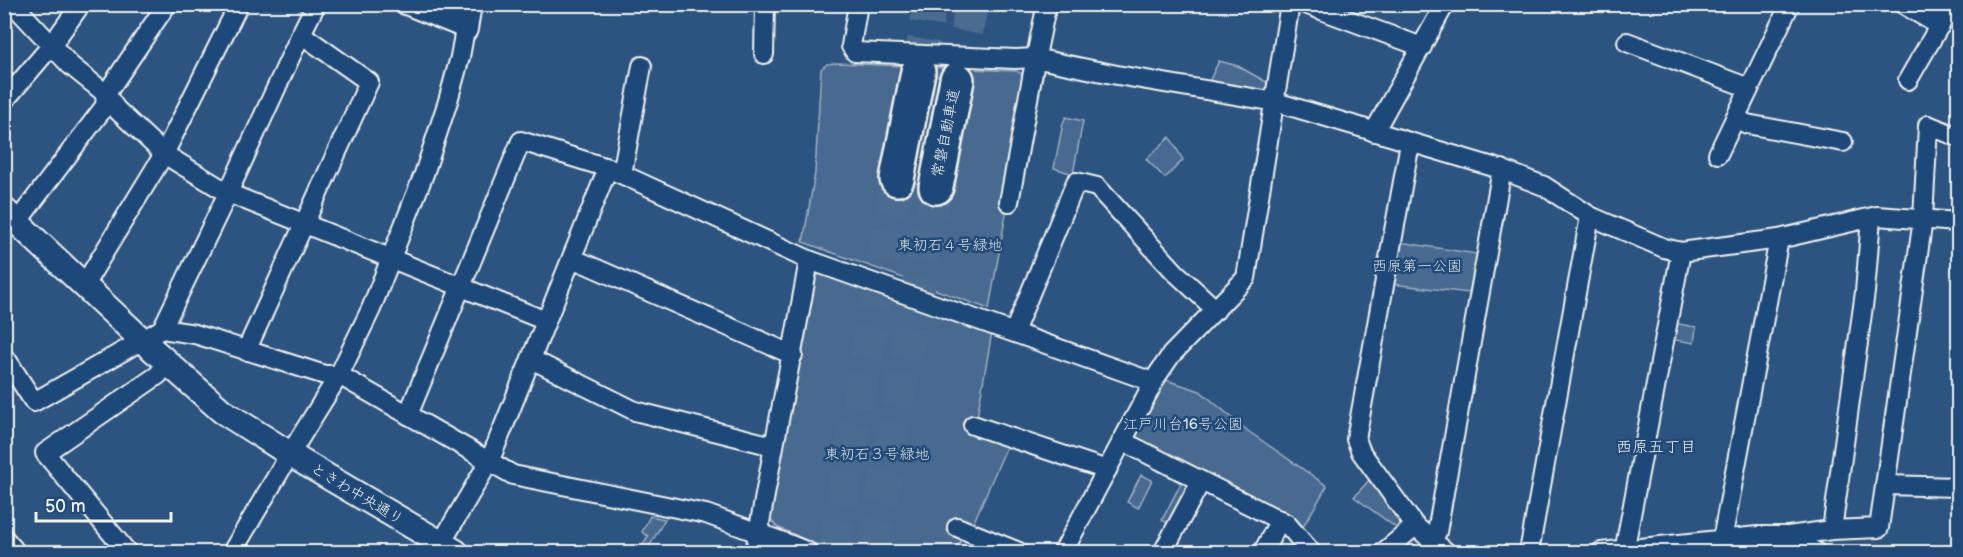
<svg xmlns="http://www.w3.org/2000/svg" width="1963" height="557" font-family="'Balsamiq Sans','Klee One',sans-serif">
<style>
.green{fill:#496b90;stroke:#9eaebc;stroke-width:1.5;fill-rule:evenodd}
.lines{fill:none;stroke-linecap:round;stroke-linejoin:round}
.motorway-tunnel{stroke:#4a6c90;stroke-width:33;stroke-dasharray:33 16;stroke-linecap:butt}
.minor-casing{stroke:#f4f1e8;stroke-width:22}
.tertiary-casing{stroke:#f4f1e8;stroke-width:28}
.motorway-casing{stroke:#f4f1e8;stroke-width:38}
.minor{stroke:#1f4a7a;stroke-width:18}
.tertiary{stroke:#1f4a7a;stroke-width:24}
.motorway{stroke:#1f4a7a;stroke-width:33}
.labels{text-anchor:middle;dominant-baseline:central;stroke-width:5;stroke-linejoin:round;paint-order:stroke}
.street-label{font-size:15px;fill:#f4f1e8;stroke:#1f4a7a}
.park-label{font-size:15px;fill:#dadddb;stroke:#1f4a7a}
.neighbourhood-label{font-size:16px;fill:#f4f1e8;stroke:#1f4a7a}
</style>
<rect width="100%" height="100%" fill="#2c5481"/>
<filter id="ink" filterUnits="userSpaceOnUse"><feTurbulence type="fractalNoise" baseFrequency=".0167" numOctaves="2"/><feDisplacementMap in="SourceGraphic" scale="12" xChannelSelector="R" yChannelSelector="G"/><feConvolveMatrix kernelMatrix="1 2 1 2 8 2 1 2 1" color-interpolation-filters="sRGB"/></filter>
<g filter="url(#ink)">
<g class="green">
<polygon points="1219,61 1238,66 1268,83 1267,94 1207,86"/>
<path d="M837,63L1016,71L1021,73L1025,81L1001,207L1007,208L989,309L803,242L815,173L821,69L827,64ZM903,69L974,83L953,190L881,176Z"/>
<polygon points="1066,117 1083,121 1073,174 1054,168 1063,123"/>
<polygon points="1170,137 1183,160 1165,178 1146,159"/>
<polygon points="1399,242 1477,254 1469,293 1392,284"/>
<polygon points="822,272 992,332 977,417 971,433 1007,446 972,526 962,537 957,552 832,552 777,527 769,518 811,282"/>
<polygon points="1673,323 1696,327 1694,343 1669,339"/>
<polygon points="1163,379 1200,391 1248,431 1327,486 1300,532 1135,442 1133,436"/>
<polygon points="1160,467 1189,481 1190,488 1171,525 1162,520 1181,483 1158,471"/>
<polygon points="1141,475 1152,480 1138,508 1127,502"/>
<polygon points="1371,478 1401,520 1398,529 1354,497"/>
<polygon points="650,516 665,519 646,552 638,552 648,536 642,532"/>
</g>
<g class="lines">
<g class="motorway-tunnel">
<polyline points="918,72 930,4"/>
<polyline points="957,80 972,4"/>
<polyline points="833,552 897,179"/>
<polyline points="873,552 936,187"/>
</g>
<defs>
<g id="minor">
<polyline points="13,4 70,65 106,94 116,109 164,154 228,193 546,321"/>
<polyline points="858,4 851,46 855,52 1016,59 1034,58 1117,75 1276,102 1500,169 1544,186 1590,216 1664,248 1681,252 1779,239 1877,216 1958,222"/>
<polyline points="1305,4 1422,47"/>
<polyline points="1903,4 1940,26"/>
<polyline points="1627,42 1749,88"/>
<polyline points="764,54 765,4"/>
<polyline points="1908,80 1952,4"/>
<polyline points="4,101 51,46 81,4"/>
<polyline points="1735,118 1747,124 1843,142"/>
<polyline points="1374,132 1445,4"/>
<polyline points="1410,143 1356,439 1361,452 1415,526 1446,552"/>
<polyline points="1718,154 1790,4"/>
<polyline points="622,174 642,66"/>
<path d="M1009,202C1022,136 1032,70 1047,4"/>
<polyline points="16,221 24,213 105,106 106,94 167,4"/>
<polyline points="572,258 793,355"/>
<polyline points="82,285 89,277 164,154 239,4"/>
<polyline points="162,329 228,193 301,34 316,4"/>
<polyline points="1014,332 1076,182 1097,187 1175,272 1216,310"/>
<polyline points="246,351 369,82 301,34"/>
<polyline points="531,359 635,411 773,446"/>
<polyline points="4,361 7,360 34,402 162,329 195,334 325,375 339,375 513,475 706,514 786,543 808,552"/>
<polyline points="408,415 521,141 608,168 809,260 1153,382"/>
<polyline points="973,425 1107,470"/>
<polyline points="1122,441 1287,524 1311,552"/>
<polyline points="1885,485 1958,487"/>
<polyline points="957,527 1019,552"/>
<polyline points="1832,530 1879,528 1923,219 1928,125 1958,137"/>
<polyline points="1788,536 1832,530 1865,292 1871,218"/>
<polyline points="4,538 16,552"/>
<polyline points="1430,540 1437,532 1502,169"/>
<polyline points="1722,540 1779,239"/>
<polyline points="127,552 45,453 158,375 167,363"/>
<polyline points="232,552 290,454 339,375 371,309 424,174 448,101 460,57 465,29 403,4"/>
<polyline points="436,552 490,460 608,168"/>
<path d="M755,552C771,455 792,358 809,260"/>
<polyline points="1063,552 1158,374 1171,355 1246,278 1290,4"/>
<polyline points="1163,552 1201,481"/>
<polyline points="1263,552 1280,520"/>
<polyline points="1384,552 1415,526"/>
<polyline points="1529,552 1590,216"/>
<polyline points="1601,552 1758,536 1788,536 1816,552"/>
<polyline points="1624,552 1681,252"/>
</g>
<g id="tertiary">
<polyline points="465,29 469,4"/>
<polyline points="4,210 142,340 222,411 301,461 456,552"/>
</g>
<g id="motorway">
<polyline points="897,179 918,72"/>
<polyline points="936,187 957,80"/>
</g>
</defs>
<use href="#minor" class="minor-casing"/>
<use href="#tertiary" class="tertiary-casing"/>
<use href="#motorway" class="motorway-casing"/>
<use href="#minor" class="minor"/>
<use href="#tertiary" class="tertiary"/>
<use href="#motorway" class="motorway"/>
</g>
</g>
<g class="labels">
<g class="street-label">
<text transform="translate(946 133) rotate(-79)">常磐自動車道</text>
<text transform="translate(357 494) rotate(31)">ときわ中央通り</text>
</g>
<g class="park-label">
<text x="950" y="245">東初石４号緑地</text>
<text x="1417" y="266">西原第一公園</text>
<text x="1183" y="424">江戸川台16号公園</text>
<text x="877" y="454">東初石３号緑地</text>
</g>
<g class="neighbourhood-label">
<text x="1656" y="447">西原五丁目</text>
</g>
</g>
<rect width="1963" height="557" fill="none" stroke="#1f4a7a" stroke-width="24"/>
<rect x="12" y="12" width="1939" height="533" fill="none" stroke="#f4f1e8" stroke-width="2" filter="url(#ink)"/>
<path d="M36 512v9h135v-9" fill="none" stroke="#f4f1e8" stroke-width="3"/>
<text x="45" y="512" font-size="18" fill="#f4f1e8" stroke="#1f4a7a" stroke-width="4.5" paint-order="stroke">50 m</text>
</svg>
